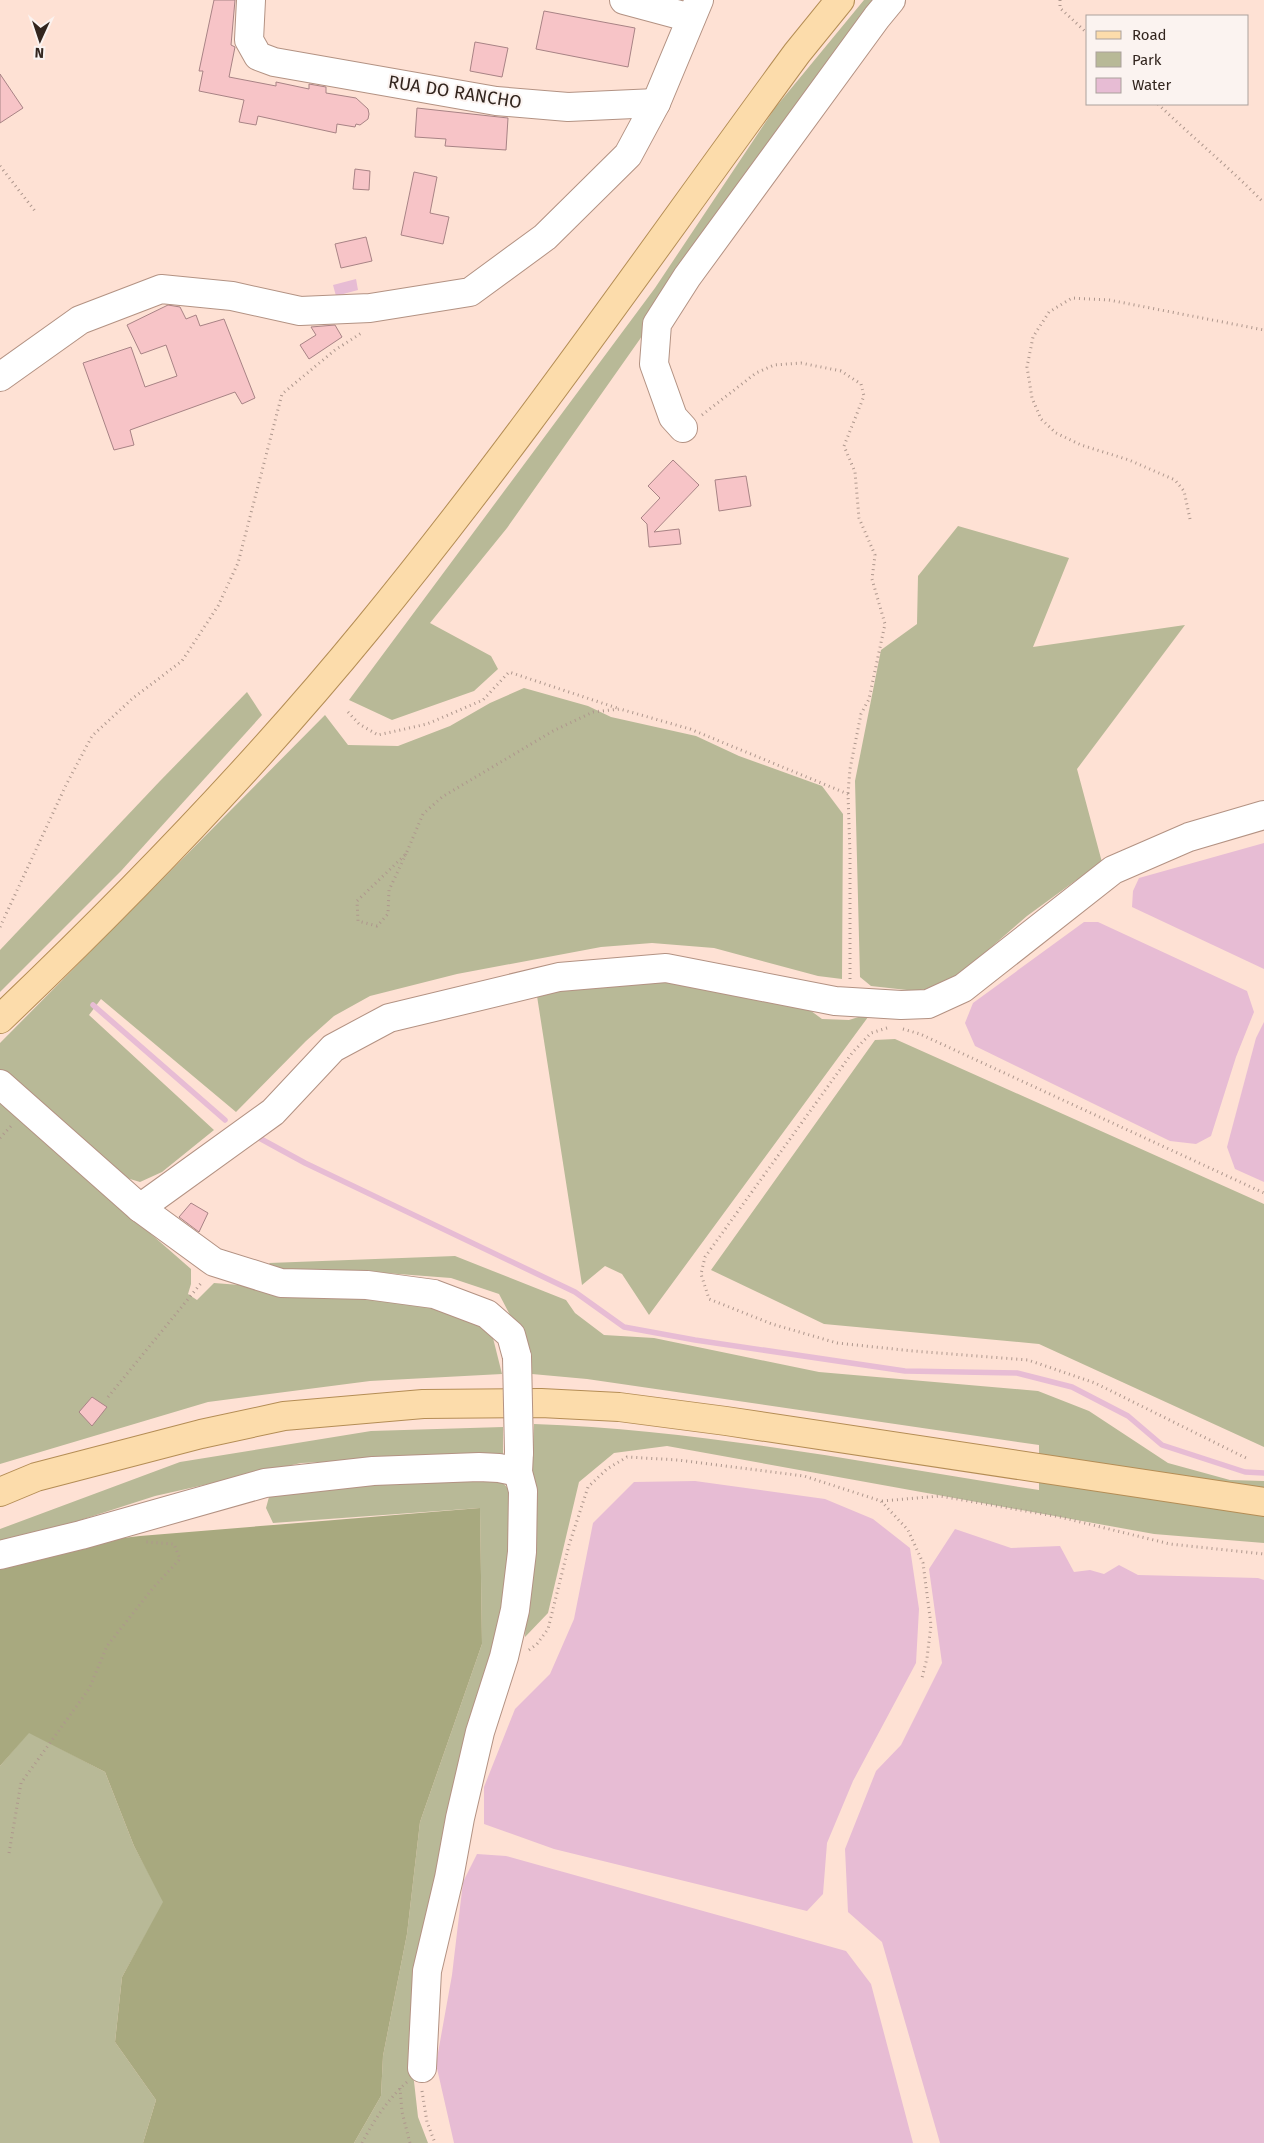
<svg xmlns="http://www.w3.org/2000/svg" width="1264" height="2143" font-family="'Fira Sans',sans-serif">
<style>
.green{fill:#b8b997}
.forest{fill:#a8a97f}
.water{fill:#e7bcd4}
.lines{fill:none;stroke-linecap:round;stroke-linejoin:round}
.stream{stroke:#e7bcd4;stroke-width:5.5}
.building{fill:#f7c4c7;stroke:#a88385}
.minor-casing{stroke:#b39283;stroke-width:30}
.major-casing{stroke:#b48d55;stroke-width:30}
.path{stroke:#ae978d;stroke-width:3;stroke-dasharray:1 4;stroke-linecap:butt}
.minor{stroke:#fff;stroke-width:28}
.major{stroke:#fcdcab;stroke-width:28}
.minor-bridge-casing{stroke:#b39283;stroke-width:30;stroke-linecap:butt}
.minor-bridge{stroke:#fff;stroke-width:28}
.labels{text-anchor:middle;dominant-baseline:central;stroke-width:4;stroke-linejoin:round;paint-order:stroke}
.street-label{font-size:18px;fill:#32251e;stroke:#fbf3f0}
</style>
<rect width="100%" height="100%" fill="#fee1d4"/>
<g class="green">
<polygon points="864,0 881,0 708,226 640,339 507,528 430,623 491,656 498,669 474,691 392,720 349,700 655,288 775,108"/>
<polygon points="958,526 1069,558 1033,647 1185,625 1077,769 1103,866 1075,881 1027,916 964,971 935,987 916,991 871,986 860,977 855,781 881,650 917,624 918,576"/>
<polygon points="524,688 588,706 611,717 696,736 739,756 822,786 843,814 842,979 818,976 714,948 652,943 601,947 457,974 370,996 334,1016 306,1041 236,1112 101,999 89,1015 214,1130 162,1172 140,1182 120,1176 31,1093 13,1084 0,1071 0,1043 325,715 348,745 398,746 450,726 490,703"/>
<polygon points="247,692 262,715 121,871 0,992 0,950 160,781"/>
<polygon points="637,981 705,985 807,1008 822,1019 849,1020 871,1013 649,1315 622,1274 605,1266 582,1285 537,996 585,986"/>
<polygon points="895,1039 1264,1204 1264,1447 1039,1344 824,1324 711,1270 875,1040"/>
<polygon points="0,1102 191,1269 191,1284 188,1294 197,1300 214,1283 387,1296 453,1311 492,1334 502,1374 370,1381 208,1402 0,1464"/>
<path d="M455,1256L566,1300L575,1313L604,1335L654,1338L819,1372L1038,1391L1089,1411L1168,1463L1230,1480L1264,1481V1543L1154,1534L667,1446L614,1453L579,1482L548,1613L525,1637L534,1424C704,1430 871,1464 1039,1490V1445L587,1379L532,1374L520,1334L499,1294L451,1278L346,1270L295,1279L278,1274L269,1263Z"/>
<polygon points="503,1427 503,1454 301,1463 155,1496 0,1546 0,1529 180,1462 371,1431"/>
<polygon points="484,1477 504,1484 515,1496 514,1560 423,1991 409,2037 418,2117 428,2143 354,2143 381,2096 383,2056 407,1934 420,1822 482,1644 480,1508 273,1523 266,1508 269,1497 355,1482"/>
<polygon points="29,1732 105,1772 134,1846 164,1902 122,1977 115,2042 156,2100 143,2143 0,2143 0,1766"/>
</g>
<polygon class="forest" points="480,1508 482,1644 420,1822 407,1934 383,2056 381,2096 354,2143 143,2143 156,2100 115,2042 122,1977 163,1902 134,1846 105,1772 29,1733 0,1766 0,1564 64,1545 140,1536"/>
<g class="water">
<polygon points="356,279 358,290 336,296 333,285"/>
<polygon points="1264,843 1264,969 1132,907 1133,891 1139,878"/>
<polygon points="1084,922 1098,922 1247,991 1254,1012 1236,1057 1211,1136 1196,1144 1170,1141 975,1046 965,1023 973,1003"/>
<polygon points="1264,1022 1264,1182 1235,1169 1227,1147 1256,1038"/>
<polygon points="695,1481 825,1499 873,1519 910,1548 919,1609 916,1663 853,1781 827,1843 823,1894 807,1911 554,1849 484,1824 484,1787 515,1709 550,1674 574,1619 593,1523 634,1482"/>
<polygon points="955,1529 1011,1548 1060,1546 1074,1572 1090,1570 1104,1574 1119,1565 1138,1575 1258,1578 1264,1580 1264,2143 940,2143 882,1942 848,1912 845,1849 876,1771 901,1745 942,1663 929,1569"/>
<polygon points="477,1854 506,1856 846,1951 871,1984 913,2143 454,2143 436,2064 452,1975 463,1882"/>
</g>
<g class="lines">
<g class="stream">
<polyline points="93,1005 225,1120"/>
<polyline points="261,1139 305,1163 575,1292 624,1327 695,1340 905,1371 1017,1373 1072,1387 1128,1416 1162,1445 1245,1472 1264,1473"/>
</g>
</g>
<g class="building">
<polygon points="214,0 235,0 231,45 235,47 229,77 276,86 276,82 309,89 309,84 326,87 326,93 356,98 368,109 369,114 368,119 360,125 356,124 355,127 337,124 336,133 258,116 256,125 239,122 244,100 199,91 203,71 199,71"/>
<polygon points="544,11 635,28 628,67 536,49"/>
<polygon points="475,42 508,48 502,77 470,71"/>
<polygon points="0,74 23,108 0,123"/>
<polygon points="417,108 508,118 506,150 445,146 446,139 415,137"/>
<polygon points="355,169 370,171 369,190 353,189"/>
<polygon points="414,172 437,177 430,213 449,217 443,244 401,235"/>
<polygon points="366,237 372,261 341,268 335,244"/>
<polygon points="168,305 180,307 186,319 196,315 200,326 224,319 255,398 242,404 235,392 130,430 134,445 114,450 83,363 131,347 145,387 177,376 166,345 141,354 127,325"/>
<polygon points="335,325 342,337 309,359 300,345 316,335 311,327"/>
<polygon points="673,460 699,485 654,532 679,529 681,544 649,547 647,524 641,518 660,498 648,486"/>
<polygon points="746,476 751,506 719,511 715,480"/>
<polygon points="191,1203 208,1213 199,1232 179,1217"/>
<polygon points="92,1397 107,1407 92,1426 79,1412"/>
</g>
<g class="lines">
<defs>
<g id="minor">
<polyline points="251,0 249,40 258,56 274,62 496,101 568,107 656,103"/>
<polyline points="624,0 691,18"/>
<polyline points="0,377 80,320 161,289 232,296 300,311 370,308 470,292 545,237 628,155 656,103 699,0"/>
<polyline points="683,428 673,417 654,364 657,324 687,277 877,17 891,0"/>
<polyline points="0,1084 140,1208 214,1262 281,1283 367,1285 434,1294 487,1314 511,1335 517,1357"/>
<polyline points="140,1208 273,1112 333,1048 389,1018 559,977 666,968 835,1001 901,1005 928,1004 963,988 1113,870 1189,837 1264,815"/>
<polyline points="0,1555 81,1535 265,1483 373,1471 479,1467 499,1468 518,1472"/>
<polyline points="422,2068 427,1971 449,1878 460,1818 480,1732 504,1657 515,1610 522,1552 523,1491 518,1472 519,1452"/>
</g>
<g id="major">
<path d="M0,1019C129,896 254,767 367,629C519,444 655,246 797,53L840,0"/>
<polyline points="0,1492 36,1477 201,1434 284,1416 423,1404 541,1403 619,1407 726,1421 1264,1502"/>
</g>
</defs>
<use href="#minor" class="minor-casing"/>
<use href="#major" class="major-casing"/>
<g class="path">
<polyline points="1060,0 1060,8 1088,34"/>
<path d="M1158,104C1193,138 1230,168 1264,203"/>
<polyline points="0,166 35,211"/>
<polyline points="702,415 756,373 774,365 801,363 841,371 861,384 864,396 844,446 855,472 859,518 875,555 872,579 885,624 869,699 861,714 850,769 848,793"/>
<polyline points="1190,519 1184,491 1175,480 1129,460 1081,445 1056,433 1041,419 1032,398 1027,367 1033,337 1049,312 1072,298 1109,300 1264,330"/>
<polyline points="348,712 359,724 378,735 427,724 483,700 509,672 617,708"/>
<polyline points="406,854 389,890 388,914 377,926 358,921 357,901 406,854 423,814 442,797 553,731 593,712 620,709 690,729 848,794 850,854 850,979"/>
<polyline points="0,927 66,785 92,736 133,698 182,661 218,606 238,563 282,394 335,350 363,332"/>
<polyline points="887,1028 871,1033 852,1053 705,1257 701,1274 709,1299 772,1324 837,1343 913,1351 1028,1360 1095,1383 1248,1459"/>
<polyline points="903,1029 920,1034 1264,1193"/>
<polyline points="0,1138 12,1125"/>
<polyline points="108,1397 202,1282"/>
<polyline points="882,1501 940,1496 1060,1517 1170,1544 1264,1554"/>
<polyline points="529,1650 537,1644 548,1629 569,1545 588,1487 607,1469 627,1457 678,1460 804,1476 881,1501 908,1530 923,1563 931,1625 927,1658 922,1678"/>
<polyline points="9,1853 21,1783 89,1689 107,1646 153,1588 180,1559 174,1544 146,1542"/>
<polyline points="400,2088 402,2112 410,2143"/>
<polyline points="422,2091 427,2122 435,2143"/>
<path d="M362,2143C374,2120 388,2099 407,2082"/>
</g>
<use href="#minor" class="minor"/>
<use href="#major" class="major"/>
<defs>
<polyline id="minor-bridge" points="517,1357 519,1452"/>
</defs>
<use href="#minor-bridge" class="minor-bridge-casing"/>
<use href="#minor-bridge" class="minor-bridge"/>
</g>
<g class="labels">
<g class="street-label">
<text transform="translate(455 92) rotate(9)">RUA DO RANCHO</text>
</g>
</g>
<rect x="1086" y="15" width="162" height="90" fill="#fbf3f0" stroke="#aba19c"/>
<rect x="1096" y="31" width="25" height="8" fill="#fcdcab" stroke="#aba19c"/>
<text x="1132" y="40" font-size="15" fill="#32251e">Road</text>
<rect x="1096" y="52" width="25" height="15" fill="#b8b997" stroke="#aba19c"/>
<text x="1132" y="65" font-size="15" fill="#32251e">Park</text>
<rect x="1096" y="78" width="25" height="15" fill="#e7bcd4" stroke="#aba19c"/>
<text x="1132" y="90" font-size="15" fill="#32251e">Water</text>
<g transform="translate(40 40) rotate(183)" stroke="#fbf3f0" stroke-width="4" paint-order="stroke">
<path d="M0-4L9 19L0 12L-9 19Z" fill="#32251e"/>
<text y="-8" font-size="14" font-weight="bold" text-anchor="middle" fill="#32251e">N</text>
</g>
</svg>
